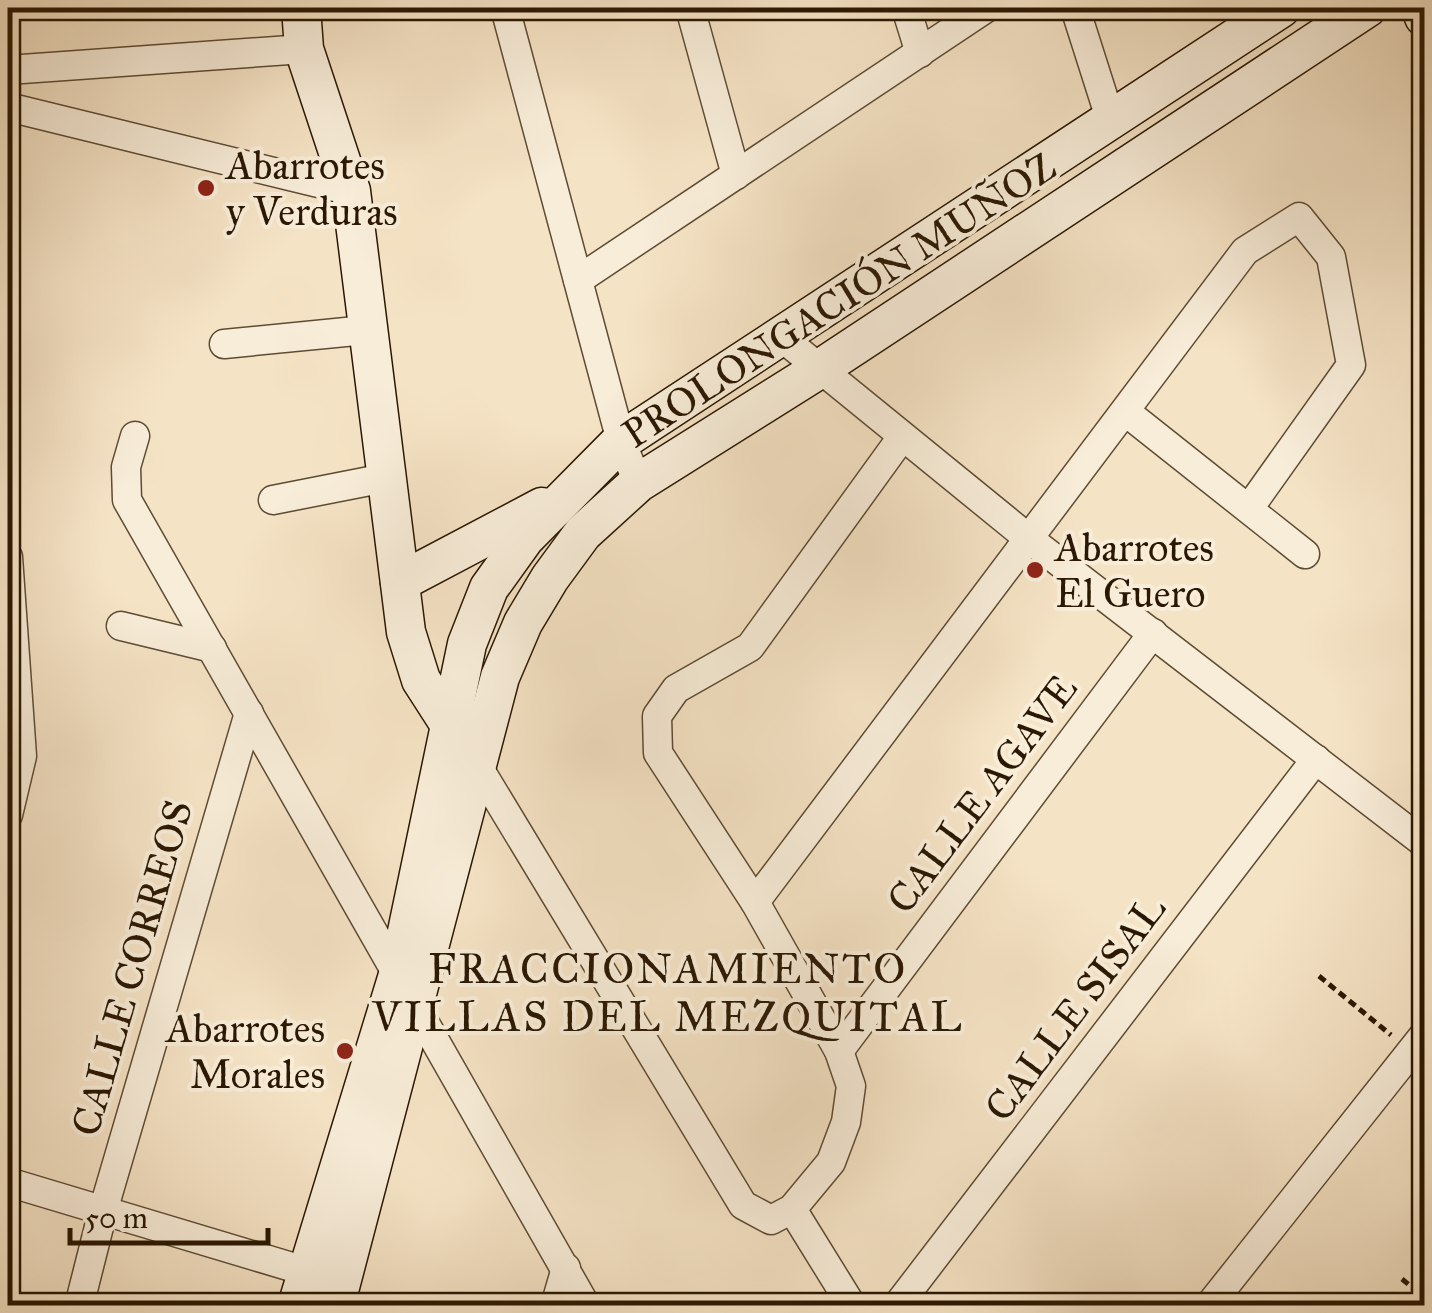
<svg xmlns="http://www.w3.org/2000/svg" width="1432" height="1313" font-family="'IM FELL Great Primer',serif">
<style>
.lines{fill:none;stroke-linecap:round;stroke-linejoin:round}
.street-casing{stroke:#5e4b33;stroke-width:31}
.secondary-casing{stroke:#2b1802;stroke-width:41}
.path{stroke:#2b1802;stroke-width:5;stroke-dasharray:8 5;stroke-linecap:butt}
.street{stroke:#f8edd9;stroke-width:28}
.secondary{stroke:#f8edd9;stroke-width:38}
.poi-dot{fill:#8f2418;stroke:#f8edd9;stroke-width:4}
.labels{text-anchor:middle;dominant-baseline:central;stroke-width:8;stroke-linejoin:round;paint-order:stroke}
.poi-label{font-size:40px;fill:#2b1802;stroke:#f8edd9;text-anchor:start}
.street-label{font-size:40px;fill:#2b1802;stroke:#f8edd9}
.neighbourhood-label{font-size:42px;letter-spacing:2.5px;fill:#2b1802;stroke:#f8edd9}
</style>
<rect width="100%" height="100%" fill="#f5e3c5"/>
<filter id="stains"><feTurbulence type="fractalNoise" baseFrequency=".002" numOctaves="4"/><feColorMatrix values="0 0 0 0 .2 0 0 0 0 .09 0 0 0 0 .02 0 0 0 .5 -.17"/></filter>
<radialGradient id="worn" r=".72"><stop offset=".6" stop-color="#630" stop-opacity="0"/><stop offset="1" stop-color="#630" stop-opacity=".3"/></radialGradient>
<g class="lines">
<defs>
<g id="street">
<polyline points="505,8 621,441 638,483"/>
<polyline points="690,8 736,175"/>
<polyline points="906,8 920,53"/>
<polyline points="1075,8 1110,118"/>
<polyline points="8,70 304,49"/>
<polyline points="8,107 351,191"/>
<polyline points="578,280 986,8"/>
<polyline points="780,336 1028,538 1424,843"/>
<polyline points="224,344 366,330"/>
<polyline points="1126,412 1305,554"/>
<polyline points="135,436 126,467 127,500 586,1306"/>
<polyline points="273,500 385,478"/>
<polyline points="8,557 22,756 8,815"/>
<polyline points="121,626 212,648"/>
<polyline points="477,765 743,1205 771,1220 792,1209 831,1162 846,1122 851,1086 839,1051 755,902 658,753 657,716 676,689 750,647 902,437"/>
<polyline points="755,902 1245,251 1299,217 1331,257 1351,365 1250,507"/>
<polyline points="839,1051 1153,633"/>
<polyline points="8,1182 325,1277"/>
<polyline points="792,1209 852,1306"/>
<polyline points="79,1306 103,1211 249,713"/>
<polyline points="555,1306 566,1268"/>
<polyline points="897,1306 1316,759"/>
<polyline points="1209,1306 1424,1035"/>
</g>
<g id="secondary">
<polyline points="301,8 304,49 351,191 406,632 421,680 457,736"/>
<polyline points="1421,8 1424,17"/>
<polyline points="400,582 542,507"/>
<polyline points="297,1306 398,975 467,644 489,588 525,538 621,441 1281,8"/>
<polyline points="335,1306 500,677 523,623 550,578 583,533 638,483 818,370 1367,8"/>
</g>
</defs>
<use href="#street" class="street-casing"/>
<use href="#secondary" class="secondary-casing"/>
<g class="path">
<polyline points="1319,976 1391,1035"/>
<polyline points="1402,1279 1424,1297"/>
</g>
<use href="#street" class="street"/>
<use href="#secondary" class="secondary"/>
</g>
<g class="poi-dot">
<circle cx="206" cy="188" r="10"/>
<circle cx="1035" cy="570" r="10"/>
<circle cx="345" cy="1051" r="10"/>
</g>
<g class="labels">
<g class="poi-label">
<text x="226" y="165">Abarrotes<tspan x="226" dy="46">y Verduras</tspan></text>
<text x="1055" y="547">Abarrotes<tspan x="1055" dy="46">El Guero</tspan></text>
<text x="325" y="1028" text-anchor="end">Abarrotes<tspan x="325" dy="46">Morales</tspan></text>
</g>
<g class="street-label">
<text transform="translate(839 300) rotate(-33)">PROLONGACIÓN MUÑOZ</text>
<text transform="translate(982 794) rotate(-53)">CALLE AGAVE</text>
<text transform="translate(132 968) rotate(-74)">CALLE CORREOS</text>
<text transform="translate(1075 1008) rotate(-53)">CALLE SISAL</text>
</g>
<g class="neighbourhood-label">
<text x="668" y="969">FRACCIONAMIENTO<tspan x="668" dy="48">VILLAS DEL MEZQUITAL</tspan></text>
</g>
</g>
<rect width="1432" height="1313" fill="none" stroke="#f5e3c5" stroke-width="40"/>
<rect x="10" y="10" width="1412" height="1293" fill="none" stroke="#2b1802" stroke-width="5"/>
<rect x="20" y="20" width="1392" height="1273" fill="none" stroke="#2b1802" stroke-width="2.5"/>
<path d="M70 1228v15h198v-15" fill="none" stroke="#2b1802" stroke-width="5"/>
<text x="85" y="1228" font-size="30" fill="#2b1802" stroke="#f8edd9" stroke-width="8" paint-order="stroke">50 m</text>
<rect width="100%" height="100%" filter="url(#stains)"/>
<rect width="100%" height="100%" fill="url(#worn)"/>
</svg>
